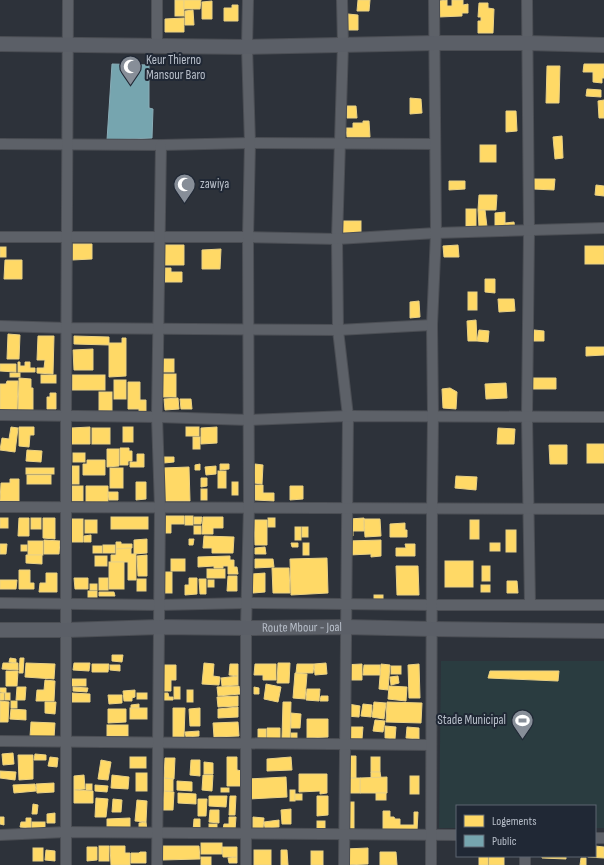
<svg xmlns="http://www.w3.org/2000/svg" width="604" height="865" font-family="'Sofia Sans Condensed',sans-serif">
<style>
.green{fill:#2a3c40}
.homes{fill:#ffd966;stroke:#ead184}
.public{fill:#76a5af;stroke:#8aadb7}
.lines{fill:none;stroke-linecap:round;stroke-linejoin:round}
.street-casing{stroke:#4b4e54;stroke-width:12}
.secondary-casing{stroke:#4b4e54;stroke-width:16}
.street{stroke:#5d6168;stroke-width:10}
.secondary{stroke:#5b5f67;stroke-width:14}
.labels{text-anchor:middle;dominant-baseline:central;stroke-width:4;stroke-linejoin:round;paint-order:stroke}
.poi-label{font-size:13px;fill:#b8bfca;stroke:#202835;text-anchor:start}
.street-label{font-size:13px;fill:#b8bfca;stroke:#202835}
</style>
<rect width="100%" height="100%" fill="#2d323a"/>
<polygon class="green" points="441,661 604,661 604,828 595,828 595,806 457,806 457,828 439,828"/>
<g class="homes">
<rect x="175" y="0" width="9" height="16"/>
<polygon points="184,0 201,0 200,9 184,9"/>
<polygon points="358,0 370,0 369,11 357,11"/>
<polygon points="447,0 447,6 452,6 452,0 463,0 463,5 468,4 468,13 462,13 462,16 439,17 439,1"/>
<polygon points="212,1 212,19 202,19 202,2"/>
<polygon points="479,3 488,3 488,8 494,9 493,33 478,33 478,21 481,21 481,17 478,17"/>
<polygon points="232,5 238,5 238,21 224,21 224,8 232,8"/>
<polygon points="193,10 194,25 185,25 185,11"/>
<polygon points="348,14 358,15 358,30 347,30"/>
<polygon points="184,18 184,32 165,32 165,19"/>
<polygon points="584,64 604,64 604,78 602,78 602,83 593,82 593,72 583,72"/>
<polygon points="547,66 560,66 559,103 546,103"/>
<polygon points="587,89 601,90 601,97 586,96"/>
<polygon points="410,98 421,99 422,113 410,114"/>
<polygon points="604,100 604,118 599,118 598,101"/>
<polygon points="347,106 356,106 357,118 347,118"/>
<polygon points="506,111 516,111 517,131 506,132"/>
<polygon points="363,121 369,121 370,137 347,137 346,128 353,128 353,123 363,123"/>
<polygon points="562,136 563,158 555,159 553,137"/>
<rect x="480" y="145" width="16" height="17"/>
<polygon points="534,179 555,179 554,190 533,189"/>
<polygon points="449,181 465,181 465,189 449,190"/>
<polygon points="596,185 604,186 604,196 595,195"/>
<polygon points="479,195 497,195 496,210 478,210"/>
<rect x="466" y="209" width="10" height="17"/>
<polygon points="478,210 485,210 487,227 479,227"/>
<polygon points="505,212 505,229 495,229 495,213"/>
<rect x="342" y="221" width="19" height="12"/>
<polygon points="514,222 515,230 506,230 505,223"/>
<polygon points="72,244 92,244 92,259 72,260"/>
<polygon points="163,245 184,245 184,265 162,265"/>
<polygon points="458,245 459,257 444,257 443,246"/>
<rect x="585" y="246" width="19" height="18"/>
<rect x="0" y="247" width="6" height="10"/>
<polygon points="221,249 220,269 202,269 202,250"/>
<polygon points="5,260 22,260 22,279 4,279"/>
<polygon points="165,268 171,268 171,272 182,272 182,282 165,282"/>
<polygon points="485,279 495,279 495,293 485,292"/>
<rect x="468" y="292" width="9" height="18"/>
<polygon points="498,299 514,299 515,311 499,312"/>
<polygon points="419,301 420,317 410,318 410,302"/>
<polygon points="476,320 477,341 468,341 467,321"/>
<polygon points="479,330 489,331 488,342 477,341"/>
<polygon points="534,330 544,331 544,341 533,341"/>
<polygon points="8,334 20,335 19,359 7,359"/>
<polygon points="38,336 54,336 53,374 37,373 37,368 44,368 45,360 37,360"/>
<polygon points="74,336 109,337 109,345 74,344"/>
<polygon points="122,338 126,338 126,376 109,377 109,343 122,343"/>
<polygon points="586,347 604,347 604,355 586,356"/>
<polygon points="93,349 93,370 74,370 73,350"/>
<rect x="162" y="359" width="12" height="13"/>
<polygon points="18,362 20,362 20,366 25,366 25,362 30,362 30,368 35,368 35,372 18,372"/>
<polygon points="0,364 16,364 16,372 0,371"/>
<rect x="10" y="373" width="10" height="4"/>
<rect x="162" y="374" width="14" height="23"/>
<rect x="41" y="375" width="15" height="8"/>
<rect x="72" y="375" width="33" height="15"/>
<polygon points="19,378 31,379 31,388 33,388 33,411 18,410"/>
<polygon points="533,378 556,378 556,389 532,389"/>
<rect x="114" y="380" width="12" height="19"/>
<polygon points="7,381 18,381 17,412 0,412 0,384 6,384"/>
<polygon points="128,382 140,382 140,400 146,400 146,414 139,414 139,409 128,409"/>
<polygon points="506,383 507,398 486,399 485,384"/>
<polygon points="450,388 457,392 456,409 443,408 442,389"/>
<rect x="99" y="392" width="13" height="19"/>
<polygon points="50,393 56,393 56,409 47,409 47,397 50,397"/>
<polygon points="178,398 179,409 165,410 164,399"/>
<polygon points="180,399 191,399 192,409 181,409"/>
<polygon points="11,427 18,428 15,452 0,450 2,438 9,439"/>
<polygon points="19,427 34,427 34,435 30,435 29,447 19,446"/>
<polygon points="90,427 90,444 71,444 71,428"/>
<rect x="123" y="427" width="10" height="15"/>
<rect x="186" y="427" width="13" height="9"/>
<polygon points="217,427 217,443 201,444 201,428"/>
<rect x="92" y="428" width="18" height="16"/>
<polygon points="498,428 515,429 514,444 497,444"/>
<rect x="193" y="437" width="7" height="12"/>
<rect x="587" y="444" width="17" height="19"/>
<polygon points="549,445 567,445 567,464 550,464"/>
<polygon points="120,448 129,448 129,451 132,451 132,461 128,461 128,465 120,465"/>
<polygon points="107,449 119,449 119,466 107,467"/>
<polygon points="27,450 42,451 41,462 26,461"/>
<rect x="73" y="453" width="12" height="9"/>
<polygon points="137,454 144,454 144,467 130,467 130,462 137,462"/>
<polygon points="163,457 174,457 174,462 164,463"/>
<polygon points="87,460 105,460 105,475 83,475 83,464 87,464"/>
<polygon points="200,464 200,470 195,470 195,465"/>
<polygon points="220,464 229,464 229,469 220,470"/>
<polygon points="255,464 263,465 262,484 254,483"/>
<rect x="72" y="466" width="7" height="18"/>
<polygon points="216,466 216,474 206,475 205,467"/>
<polygon points="189,467 190,501 163,501 163,468"/>
<rect x="26" y="468" width="28" height="6"/>
<rect x="110" y="468" width="13" height="20"/>
<rect x="218" y="471" width="8" height="17"/>
<rect x="27" y="475" width="24" height="9"/>
<polygon points="456,476 477,477 476,490 455,488"/>
<polygon points="201,478 207,478 207,486 201,487"/>
<polygon points="10,479 19,479 19,501 0,501 1,483 10,483"/>
<polygon points="136,482 146,482 146,499 136,500"/>
<rect x="232" y="482" width="6" height="13"/>
<polygon points="255,485 263,485 263,493 274,493 274,501 255,500"/>
<rect x="72" y="486" width="11" height="15"/>
<polygon points="86,486 108,486 108,504 86,505"/>
<polygon points="290,486 303,486 303,499 290,500"/>
<rect x="201" y="489" width="6" height="11"/>
<polygon points="108,492 118,492 118,500 109,500"/>
<polygon points="162,516 184,516 184,524 171,524 171,533 162,533"/>
<rect x="185" y="516" width="8" height="9"/>
<rect x="111" y="517" width="37" height="12"/>
<polygon points="194,517 202,517 201,524 194,524"/>
<polygon points="203,517 223,517 223,528 213,528 213,534 202,534"/>
<rect x="0" y="518" width="8" height="10"/>
<polygon points="19,518 29,518 29,536 18,536"/>
<rect x="31" y="518" width="10" height="11"/>
<polygon points="43,518 55,518 55,539 43,538"/>
<rect x="268" y="518" width="7" height="9"/>
<polygon points="364,518 364,531 353,531 353,536 349,536 349,519"/>
<rect x="69" y="519" width="14" height="23"/>
<polygon points="364,519 380,519 381,536 365,537"/>
<rect x="85" y="520" width="12" height="13"/>
<polygon points="254,520 267,520 267,545 255,545"/>
<rect x="470" y="520" width="9" height="19"/>
<polygon points="405,523 405,530 407,530 407,537 390,537 390,524"/>
<rect x="194" y="526" width="7" height="8"/>
<rect x="295" y="527" width="6" height="13"/>
<rect x="302" y="527" width="6" height="10"/>
<rect x="506" y="530" width="10" height="22"/>
<polygon points="91,535 91,542 84,542 84,536"/>
<polygon points="204,536 234,537 233,553 212,553 212,548 203,548"/>
<polygon points="147,539 147,553 134,554 134,540"/>
<polygon points="189,539 194,539 193,545 189,545"/>
<polygon points="44,540 60,541 59,554 44,554"/>
<polygon points="381,540 381,556 371,557 371,554 349,555 348,541"/>
<rect x="28" y="541" width="15" height="14"/>
<polygon points="116,542 121,542 121,544 132,544 132,548 116,549"/>
<polygon points="291,543 298,543 298,547 292,547"/>
<rect x="303" y="543" width="6" height="12"/>
<rect x="490" y="543" width="10" height="8"/>
<polygon points="0,544 7,544 6,554 0,554"/>
<polygon points="405,544 415,544 415,556 396,556 396,548 406,548"/>
<rect x="21" y="545" width="6" height="6"/>
<rect x="103" y="545" width="12" height="8"/>
<rect x="93" y="546" width="9" height="7"/>
<polygon points="265,547 266,554 255,554 255,548"/>
<polygon points="131,548 131,554 136,554 136,580 128,580 128,562 111,562 111,555 116,555 116,549"/>
<polygon points="26,555 42,555 42,564 26,563"/>
<polygon points="147,555 147,576 138,576 137,556"/>
<rect x="95" y="556" width="12" height="10"/>
<polygon points="230,556 230,560 234,560 234,567 237,567 238,574 228,574 228,566 223,566 223,568 214,568 214,566 198,567 198,557"/>
<polygon points="327,558 328,593 291,595 290,559"/>
<rect x="171" y="559" width="14" height="12"/>
<polygon points="255,559 273,559 274,567 255,568"/>
<rect x="445" y="561" width="28" height="26"/>
<rect x="109" y="562" width="15" height="27"/>
<polygon points="396,566 418,566 419,595 397,595"/>
<rect x="482" y="566" width="8" height="15"/>
<polygon points="272,568 289,568 290,593 273,593"/>
<rect x="207" y="569" width="18" height="9"/>
<polygon points="19,570 30,570 30,583 34,583 34,589 19,589"/>
<rect x="161" y="572" width="11" height="21"/>
<polygon points="46,573 57,573 57,592 39,592 40,583 46,583"/>
<polygon points="265,573 265,592 253,593 252,574"/>
<polygon points="228,576 237,576 237,591 227,591"/>
<polygon points="74,578 88,578 88,589 75,589"/>
<rect x="99" y="578" width="9" height="12"/>
<polygon points="189,578 197,578 197,594 185,595 185,585 189,585"/>
<rect x="137" y="579" width="9" height="12"/>
<polygon points="199,579 206,579 206,594 200,594"/>
<polygon points="0,580 17,580 16,589 0,589"/>
<rect x="208" y="580" width="6" height="7"/>
<polygon points="507,581 517,581 518,593 507,593"/>
<rect x="90" y="584" width="7" height="6"/>
<rect x="481" y="585" width="9" height="7"/>
<rect x="88" y="591" width="9" height="6"/>
<polygon points="99,592 114,592 115,596 99,596"/>
<rect x="374" y="595" width="9" height="6"/>
<polygon points="112,655 123,655 122,662 112,661"/>
<polygon points="10,658 16,659 16,663 9,662"/>
<polygon points="20,658 24,658 23,673 19,673"/>
<polygon points="3,663 18,663 18,670 2,669"/>
<polygon points="26,663 55,664 54,679 25,677"/>
<polygon points="74,663 90,663 89,671 73,670"/>
<polygon points="204,663 214,664 213,676 220,677 219,685 202,684"/>
<polygon points="278,663 290,663 289,683 277,683"/>
<polygon points="326,663 327,674 315,675 314,664"/>
<polygon points="92,664 109,664 108,672 92,672"/>
<polygon points="230,664 238,664 238,676 229,675"/>
<polygon points="255,664 276,664 276,680 263,680 263,675 254,675"/>
<polygon points="297,664 314,664 313,673 296,673"/>
<polygon points="362,664 362,680 342,680 342,665"/>
<polygon points="381,664 390,665 388,690 379,689"/>
<polygon points="419,664 420,698 409,698 408,665"/>
<polygon points="110,665 120,665 120,671 110,670"/>
<polygon points="159,665 176,665 176,680 171,680 171,691 161,691"/>
<polygon points="364,665 380,665 380,675 363,675"/>
<rect x="391" y="666" width="10" height="8"/>
<polygon points="6,671 18,671 17,686 6,686"/>
<polygon points="490,671 559,671 558,681 488,678"/>
<polygon points="295,673 307,674 305,699 293,698"/>
<polygon points="238,676 238,685 222,686 221,678"/>
<polygon points="398,676 399,683 391,685 390,677"/>
<rect x="69" y="679" width="17" height="7"/>
<polygon points="45,680 55,681 54,701 36,701 37,690 44,690"/>
<polygon points="266,684 281,687 278,702 264,699"/>
<polygon points="239,686 240,694 218,696 217,687"/>
<polygon points="389,686 407,687 406,701 388,699"/>
<polygon points="17,687 26,687 25,700 16,700"/>
<polygon points="73,687 88,688 87,692 73,691"/>
<rect x="174" y="687" width="6" height="12"/>
<polygon points="254,687 259,688 259,694 254,694"/>
<polygon points="0,688 6,688 6,693 0,692"/>
<polygon points="307,689 320,689 319,701 306,700"/>
<polygon points="135,690 135,697 132,698 132,701 124,701 123,691"/>
<rect x="187" y="690" width="6" height="12"/>
<rect x="0" y="693" width="4" height="7"/>
<rect x="5" y="693" width="5" height="7"/>
<polygon points="72,693 90,694 90,702 72,702"/>
<rect x="137" y="693" width="10" height="6"/>
<polygon points="161,693 168,693 169,697 173,697 173,700 161,700"/>
<polygon points="108,695 122,695 122,703 109,704"/>
<polygon points="238,696 238,706 218,707 217,697"/>
<polygon points="321,696 328,696 328,701 320,701"/>
<polygon points="0,701 9,702 8,722 0,722"/>
<rect x="11" y="701" width="6" height="7"/>
<polygon points="45,702 56,702 55,714 45,713"/>
<polygon points="283,702 291,702 290,738 282,738"/>
<polygon points="374,702 386,703 384,719 372,717"/>
<polygon points="387,702 422,703 421,723 386,722"/>
<polygon points="139,704 139,708 131,708 131,705"/>
<polygon points="348,704 360,706 359,717 346,716"/>
<polygon points="363,704 372,705 371,717 361,716"/>
<polygon points="238,707 238,717 218,718 218,709"/>
<rect x="130" y="708" width="17" height="11"/>
<polygon points="173,708 185,708 184,737 173,737"/>
<polygon points="200,708 200,726 190,726 189,709"/>
<polygon points="11,709 26,710 26,720 10,719"/>
<polygon points="108,709 126,709 126,722 108,723"/>
<polygon points="291,713 301,714 300,728 291,728"/>
<polygon points="307,719 328,719 328,737 307,738"/>
<polygon points="375,720 385,721 383,732 373,731"/>
<polygon points="31,722 55,723 54,738 30,737"/>
<polygon points="238,722 239,736 214,737 213,723"/>
<rect x="107" y="725" width="21" height="11"/>
<polygon points="385,726 396,727 395,739 385,738"/>
<polygon points="346,727 363,727 362,739 346,739"/>
<polygon points="407,727 419,728 419,739 406,738"/>
<polygon points="267,728 280,728 280,740 267,741"/>
<polygon points="258,729 266,729 266,738 258,739"/>
<polygon points="199,731 199,736 186,737 185,732"/>
<rect x="291" y="733" width="6" height="6"/>
<polygon points="13,753 14,764 3,765 2,754"/>
<polygon points="35,754 46,755 46,760 34,760"/>
<polygon points="18,755 33,755 33,779 19,780"/>
<polygon points="345,756 356,756 356,778 346,778"/>
<polygon points="50,757 58,758 57,767 48,766"/>
<rect x="130" y="757" width="16" height="11"/>
<polygon points="227,757 237,757 237,770 242,771 242,786 227,786"/>
<polygon points="291,757 292,770 267,771 267,759"/>
<rect x="371" y="757" width="9" height="15"/>
<polygon points="165,758 175,758 174,779 164,778"/>
<polygon points="101,760 111,762 108,780 98,779"/>
<polygon points="191,760 200,760 200,776 190,775"/>
<polygon points="204,762 213,763 213,774 204,774"/>
<polygon points="0,771 16,772 15,780 0,778"/>
<polygon points="371,772 380,772 381,778 371,778"/>
<rect x="136" y="773" width="11" height="18"/>
<polygon points="299,774 327,774 327,793 320,794 320,791 299,792"/>
<polygon points="84,775 85,789 74,790 74,776"/>
<polygon points="112,775 129,777 128,789 111,788"/>
<polygon points="203,775 213,775 212,791 202,790"/>
<rect x="410" y="776" width="9" height="18"/>
<polygon points="286,777 287,797 249,799 248,779"/>
<polygon points="387,777 387,793 360,793 360,778"/>
<polygon points="164,778 173,779 173,791 164,791"/>
<rect x="346" y="778" width="14" height="15"/>
<polygon points="177,781 192,782 192,791 177,790"/>
<polygon points="54,783 54,792 37,793 36,784"/>
<polygon points="35,784 36,791 14,793 13,785"/>
<rect x="86" y="784" width="6" height="6"/>
<polygon points="95,785 108,786 107,792 95,791"/>
<rect x="221" y="788" width="8" height="4"/>
<polygon points="74,790 93,791 93,803 74,803"/>
<rect x="290" y="790" width="5" height="11"/>
<polygon points="164,791 174,792 173,810 163,810"/>
<polygon points="178,793 196,794 196,804 178,803"/>
<rect x="376" y="793" width="10" height="7"/>
<rect x="295" y="794" width="7" height="6"/>
<polygon points="209,796 227,796 226,807 209,806"/>
<polygon points="230,796 236,796 235,815 229,815"/>
<polygon points="317,796 328,796 328,815 317,816"/>
<polygon points="96,798 108,799 106,817 95,817"/>
<polygon points="113,799 122,800 121,812 112,812"/>
<polygon points="198,799 207,799 206,816 198,816"/>
<polygon points="137,800 147,801 146,822 135,821"/>
<rect x="347" y="802" width="7" height="29"/>
<polygon points="33,804 38,805 37,814 32,814"/>
<polygon points="291,809 291,824 282,824 281,810"/>
<polygon points="210,810 219,810 219,823 209,822"/>
<polygon points="383,811 390,811 390,817 394,817 395,819 400,819 400,825 414,825 414,812 418,812 417,831 383,830"/>
<polygon points="55,813 55,823 47,823 47,814"/>
<polygon points="0,817 4,817 4,825 0,824"/>
<polygon points="229,817 236,817 235,830 223,829 224,824 229,824"/>
<polygon points="253,817 264,818 263,829 253,829"/>
<polygon points="26,818 31,818 31,828 20,827 21,822 26,822"/>
<polygon points="130,818 130,828 107,829 107,819"/>
<polygon points="194,819 200,819 200,831 193,831"/>
<polygon points="279,820 279,827 265,828 264,822"/>
<rect x="317" y="821" width="8" height="9"/>
<rect x="32" y="822" width="13" height="7"/>
<polygon points="146,822 147,831 139,832 139,823"/>
<rect x="209" y="824" width="8" height="5"/>
<rect x="201" y="843" width="21" height="11"/>
<rect x="99" y="846" width="10" height="15"/>
<polygon points="110,846 125,846 125,853 130,853 130,865 111,865"/>
<polygon points="162,846 199,846 200,859 162,860"/>
<polygon points="595,846 604,847 604,858 588,857 588,856 595,856"/>
<polygon points="87,847 97,847 97,860 87,861"/>
<polygon points="222,847 237,847 237,857 223,857"/>
<rect x="33" y="848" width="10" height="13"/>
<polygon points="368,848 368,864 345,865 345,849"/>
<polygon points="46,850 55,851 55,861 45,860"/>
<rect x="254" y="850" width="17" height="15"/>
<polygon points="281,850 287,850 288,865 281,865"/>
<rect x="311" y="851" width="12" height="14"/>
<polygon points="140,852 146,852 146,863 131,863 131,853 139,853"/>
<polygon points="380,852 396,852 397,865 380,865"/>
<rect x="479" y="856" width="9" height="9"/>
<rect x="489" y="856" width="15" height="9"/>
<polygon points="542,856 566,856 566,859 542,858"/>
<rect x="201" y="857" width="10" height="8"/>
<polygon points="237,857 237,863 229,863 228,858"/>
<polygon points="581,858 586,858 586,865 580,865"/>
</g>
<polygon class="public" points="112,64 149,65 149,108 153,109 152,138 107,140"/>
<g class="lines">
<defs>
<g id="street">
<polyline points="342,0 343,44 337,239 338,330 348,416 344,865"/>
<polyline points="527,0 529,231 527,417 530,605"/>
<polyline points="157,45 157,0"/>
<polyline points="0,144 161,145 250,143 435,144"/>
<polyline points="0,237 248,237 337,239 436,233 604,228"/>
<polyline points="0,326 67,328 338,330 432,325"/>
<polyline points="0,415 157,417 249,420 348,416 604,417"/>
<polyline points="0,507 604,509"/>
<polyline points="0,603 159,605 247,603 431,605 604,605"/>
<polyline points="0,741 431,745"/>
<polyline points="0,835 66,832 457,835"/>
<polyline points="595,838 604,838"/>
<polyline points="525,856 525,865"/>
<polyline points="66,865 66,416 68,0"/>
<polyline points="157,865 160,507 157,417 161,145"/>
<polyline points="246,865 246,628 249,507 248,237 250,143 247,47 248,0"/>
<polyline points="431,865 432,508 433,416 432,325 436,233 434,0"/>
</g>
<g id="secondary">
<polyline points="0,44 247,47 434,43 527,43 604,45"/>
<path id="s1" d="M0,630H67L159,627L246,628L345,627L431,629L604,631"/>
</g>
</defs>
<use href="#street" class="street-casing"/>
<use href="#secondary" class="secondary-casing"/>
<use href="#street" class="street"/>
<use href="#secondary" class="secondary"/>
</g>
<defs>
<symbol id="mosque-pin" viewBox="-11 -11 22 30"><path d="M0 17L-7.5 6A9.5 9.5 0 1 1 7.5 6Z" fill="#878e98" stroke="#202835"/><path d="M3.5-4.9A6 6 0 1 0 3.5 4.9A5 5 0 1 1 3.5-4.9Z" fill="#fff"/></symbol>
<symbol id="stadium-pin" viewBox="-11 -11 22 30"><path d="M0 17L-7.5 6A9.5 9.5 0 1 1 7.5 6Z" fill="#878e98" stroke="#202835"/><path d="M0-5a6.5 5 0 1 0 0 10a6.5 5 0 1 0 0-10ZM-3.5-1.8h7v3.6h-7Z" fill="#fff"/></symbol>
</defs>
<g fill-rule="evenodd">
<use href="#mosque-pin" x="118" y="54" width="25" height="34"/>
<use href="#mosque-pin" x="172" y="172" width="25" height="34"/>
<use href="#stadium-pin" x="510" y="708" width="25" height="34"/>
</g>
<g class="labels">
<g class="poi-label">
<text x="146" y="60">Keur Thierno<tspan x="146" dy="15">Mansour Baro</tspan></text>
<text x="200" y="184">zawiya</text>
<text x="506" y="720" text-anchor="end">Stade Municipal</text>
</g>
<g class="street-label">
<text stroke="none"><textPath href="#s1" startOffset="302">Route Mbour - Joal</textPath></text>
</g>
</g>
<rect x="456" y="805" width="140" height="52" fill="#202835" stroke="#5d6471"/>
<rect x="464" y="815" width="20" height="12" fill="#ffd966" stroke="#5d6471"/>
<text x="492" y="825" font-size="12" fill="#b8bfca">Logements</text>
<rect x="464" y="835" width="20" height="12" fill="#76a5af" stroke="#5d6471"/>
<text x="492" y="845" font-size="12" fill="#b8bfca">Public</text>
</svg>
